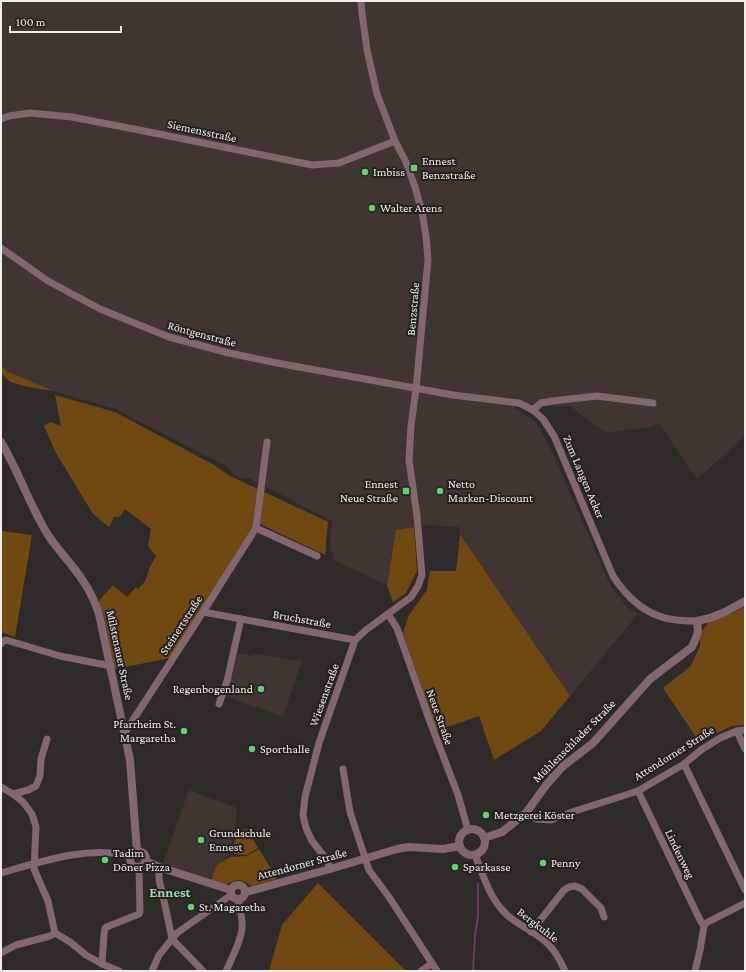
<svg xmlns="http://www.w3.org/2000/svg" width="746" height="972" font-family="'Crimson Pro',serif">
<style>
.built{fill:#403434}
.green{fill:#704912}
.lines{fill:none;stroke-linecap:round;stroke-linejoin:round}
.stream{stroke:#6b3c66;stroke-width:2}
.minor{stroke:#836670;stroke-width:7}
.tertiary{stroke:#836670;stroke-width:8}
.poi-dot{fill:#63d469;stroke:#262121;stroke-width:1.5}
.labels{text-anchor:middle;dominant-baseline:central;stroke-width:4;stroke-linejoin:round;paint-order:stroke}
.street-label{font-size:12px;fill:#efecec;stroke:#262121}
.poi-label{font-size:12px;fill:#efecec;stroke:#262121;text-anchor:start}
.quarter-label{font-size:14px;font-weight:bold;fill:#a0daa0;stroke:#262121}
</style>
<rect width="100%" height="100%" fill="#302b2b"/>
<g class="built">
<polygon points="1,1 745,1 745,433 737,444 697,479 659,423 650,427 606,433 570,406 514,407 535,422 548,443 610,585 627,607 638,614 570,696 460,534 459,527 423,525 396,530 387,585 334,560 330,544 332,521 249,478 238,478 224,465 115,409 54,391 7,372 1,366"/>
<polygon points="238,653 252,656 254,654 302,661 283,716 226,697"/>
<polygon points="189,790 237,808 235,827 228,854 208,881 162,866"/>
</g>
<g class="green">
<polygon points="1,366 8,372 54,391 28,387 10,382 1,373"/>
<path d="M55,395L115,412L216,466L230,476L328,522L325,555L254,521L252,529L170,658L115,669L103,612L98,602L113,585L127,597L136,587L138,589C147,580 146,580 149,569C151,564 154,560 156,556L148,546L151,529L125,509L120,517H114L109,527L93,514L56,453L44,426L50,422L61,426Z"/>
<polygon points="414,527 417,571 406,593 393,602 387,585 396,530"/>
<polygon points="1,531 32,535 15,637 1,632"/>
<polygon points="460,534 570,696 541,731 494,760 479,716 436,731 403,633 409,615 427,590 430,571 456,571"/>
<polygon points="745,606 745,725 732,726 717,733 700,743 663,688 691,666 700,646 700,634 709,622 733,613"/>
<polygon points="247,829 258,848 247,855 234,854 234,843 240,830"/>
<polygon points="259,849 277,879 251,886 244,881 237,880 226,884 210,882 217,865 230,857 247,856"/>
<polygon points="318,883 406,971 269,971 282,925"/>
</g>
<g class="lines">
<polyline class="stream" points="473,971 475,936 478,916 478,884"/>
<g class="minor">
<polyline points="1,119 9,116 30,113 72,117 144,131 312,165 339,163 395,141"/>
<path d="M1,248L48,281L100,309L169,337L229,353L277,363L453,395L519,403L533,410L543,419L554,436L613,576C626,596 642,612 665,618C676,621 686,621 697,621"/>
<polyline points="533,410 541,403 552,401 597,396 653,403"/>
<polyline points="256,528 317,556"/>
<polyline points="203,612 355,640 366,630 411,597 418,586 422,575 417,516 409,460 411,426 416,389 428,260 426,236 422,212 415,187 406,162 395,141 377,94 367,50 362,13 361,1"/>
<polyline points="388,614 397,628 429,719 458,795 468,830"/>
<polyline points="1,644 2,642 6,640 60,656 111,666"/>
<polyline points="219,704 227,681 241,619"/>
<polyline points="737,731 745,749"/>
<polyline points="124,734 203,612 256,528 267,442"/>
<polyline points="684,764 745,890"/>
<polyline points="343,769 350,812 369,870 389,897 437,971"/>
<polyline points="1,787 13,794 23,802 32,814 36,827 34,869 48,901 55,933 70,942 86,955 102,964 119,971"/>
<polyline points="638,791 700,920 704,926"/>
<polyline points="13,794 28,790 36,786 40,776 41,759 47,739"/>
<polyline points="526,813 536,819 551,820 575,811 638,791 684,764 701,750 720,738 737,731 745,730"/>
<path d="M475,855C484,876 488,895 504,912C517,926 536,931 549,945C556,952 561,962 565,971"/>
<polyline points="159,867 159,879 166,910 172,939 203,971"/>
<polyline points="330,869 327,860 312,841 306,828 303,815 305,797 319,743 355,640"/>
<path d="M1,873C39,862 92,844 131,857"/>
<polyline points="531,932 564,890 569,887 575,886 582,889 601,908 604,917"/>
<polyline points="1,953 16,945 50,936 55,933"/>
<polyline points="102,964 104,934 105,928 109,926 139,914 140,912 139,866"/>
<polyline points="152,971 159,955 177,933 231,895"/>
<path d="M226,971C232,958 240,943 242,929C243,919 240,909 238,900"/>
<polyline points="421,971 431,964"/>
<polyline points="695,971 700,950 704,926 706,923 745,903"/>
</g>
<g class="tertiary">
<path d="M1,442C18,470 28,501 45,530C55,548 72,563 83,581C90,591 95,602 99,614L130,760L137,851"/>
<circle cx="472" cy="842" r="13"/>
<polyline points="484,838 502,832 526,813 536,799 547,784 562,767 593,743 650,679 692,647 696,638 698,631 697,621 710,618 725,612 745,601"/>
<circle cx="138" cy="859" r="8"/>
<polyline points="145,861 159,867 231,890"/>
<circle cx="238" cy="892" r="7"/>
<polyline points="246,892 330,869 397,849 408,847 443,849 460,846"/>
</g>
</g>
<g class="poi-dot">
<rect x="410" y="164" width="8" height="8" rx="2"/>
<circle cx="365" cy="172" r="4"/>
<circle cx="372" cy="208" r="4"/>
<rect x="402" y="487" width="8" height="8" rx="2"/>
<circle cx="440" cy="491" r="4"/>
<circle cx="261" cy="689" r="4"/>
<circle cx="184" cy="731" r="4"/>
<circle cx="252" cy="749" r="4"/>
<circle cx="486" cy="815" r="4"/>
<circle cx="201" cy="840" r="4"/>
<circle cx="105" cy="860" r="4"/>
<circle cx="543" cy="863" r="4"/>
<circle cx="455" cy="867" r="4"/>
<circle cx="191" cy="907" r="4"/>
</g>
<g class="labels">
<g class="street-label">
<text transform="translate(202 131) rotate(12)">Siemensstraße</text>
<text transform="translate(413 309) rotate(-85)">Benzstraße</text>
<text transform="translate(202 334) rotate(15)">Röntgenstraße</text>
<text transform="translate(584 477) rotate(67)">Zum Langen Acker</text>
<text transform="translate(302 619) rotate(10)">Bruchstraße</text>
<text transform="translate(181 625) rotate(-57)">Steinertstraße</text>
<text transform="translate(120 655) rotate(78)">Milstenauer Straße</text>
<text transform="translate(324 695) rotate(-70)">Wiesenstraße</text>
<text transform="translate(440 717) rotate(70)">Neue Straße</text>
<text transform="translate(574 741) rotate(-45)">Mühlenschlader Straße</text>
<text transform="translate(674 753) rotate(-32)">Attendorner Straße</text>
<text transform="translate(680 854) rotate(64)">Lindenweg</text>
<text transform="translate(302 864) rotate(-15)">Attendorner Straße</text>
<text transform="translate(538 925) rotate(37)">Bergkuhle</text>
</g>
<g class="poi-label">
<text x="422" y="161">Ennest<tspan x="422" dy="14">Benzstraße</tspan></text>
<text x="373" y="172">Imbiss</text>
<text x="380" y="208">Walter Arens</text>
<text x="398" y="484" text-anchor="end">Ennest<tspan x="398" dy="14">Neue Straße</tspan></text>
<text x="448" y="484">Netto<tspan x="448" dy="14">Marken-Discount</tspan></text>
<text x="253" y="689" text-anchor="end">Regenbogenland</text>
<text x="176" y="724" text-anchor="end">Pfarrheim St.<tspan x="176" dy="14">Margaretha</tspan></text>
<text x="260" y="749">Sporthalle</text>
<text x="494" y="815">Metzgerei Köster</text>
<text x="209" y="833">Grundschule<tspan x="209" dy="14">Ennest</tspan></text>
<text x="113" y="853">Tadim<tspan x="113" dy="14">Döner Pizza</tspan></text>
<text x="551" y="863">Penny</text>
<text x="463" y="867">Sparkasse</text>
<text x="199" y="907">St. Magaretha</text>
</g>
<g class="quarter-label">
<text x="170" y="892">Ennest</text>
</g>
</g>
<rect width="746" height="972" fill="none" stroke="#efecec" stroke-width="4"/>
<path d="M10 26v6h111v-6" fill="none" stroke="#efecec" stroke-width="2"/>
<text x="16" y="26" font-size="12" fill="#efecec" stroke="#262121" stroke-width="3" paint-order="stroke">100 m</text>
</svg>
